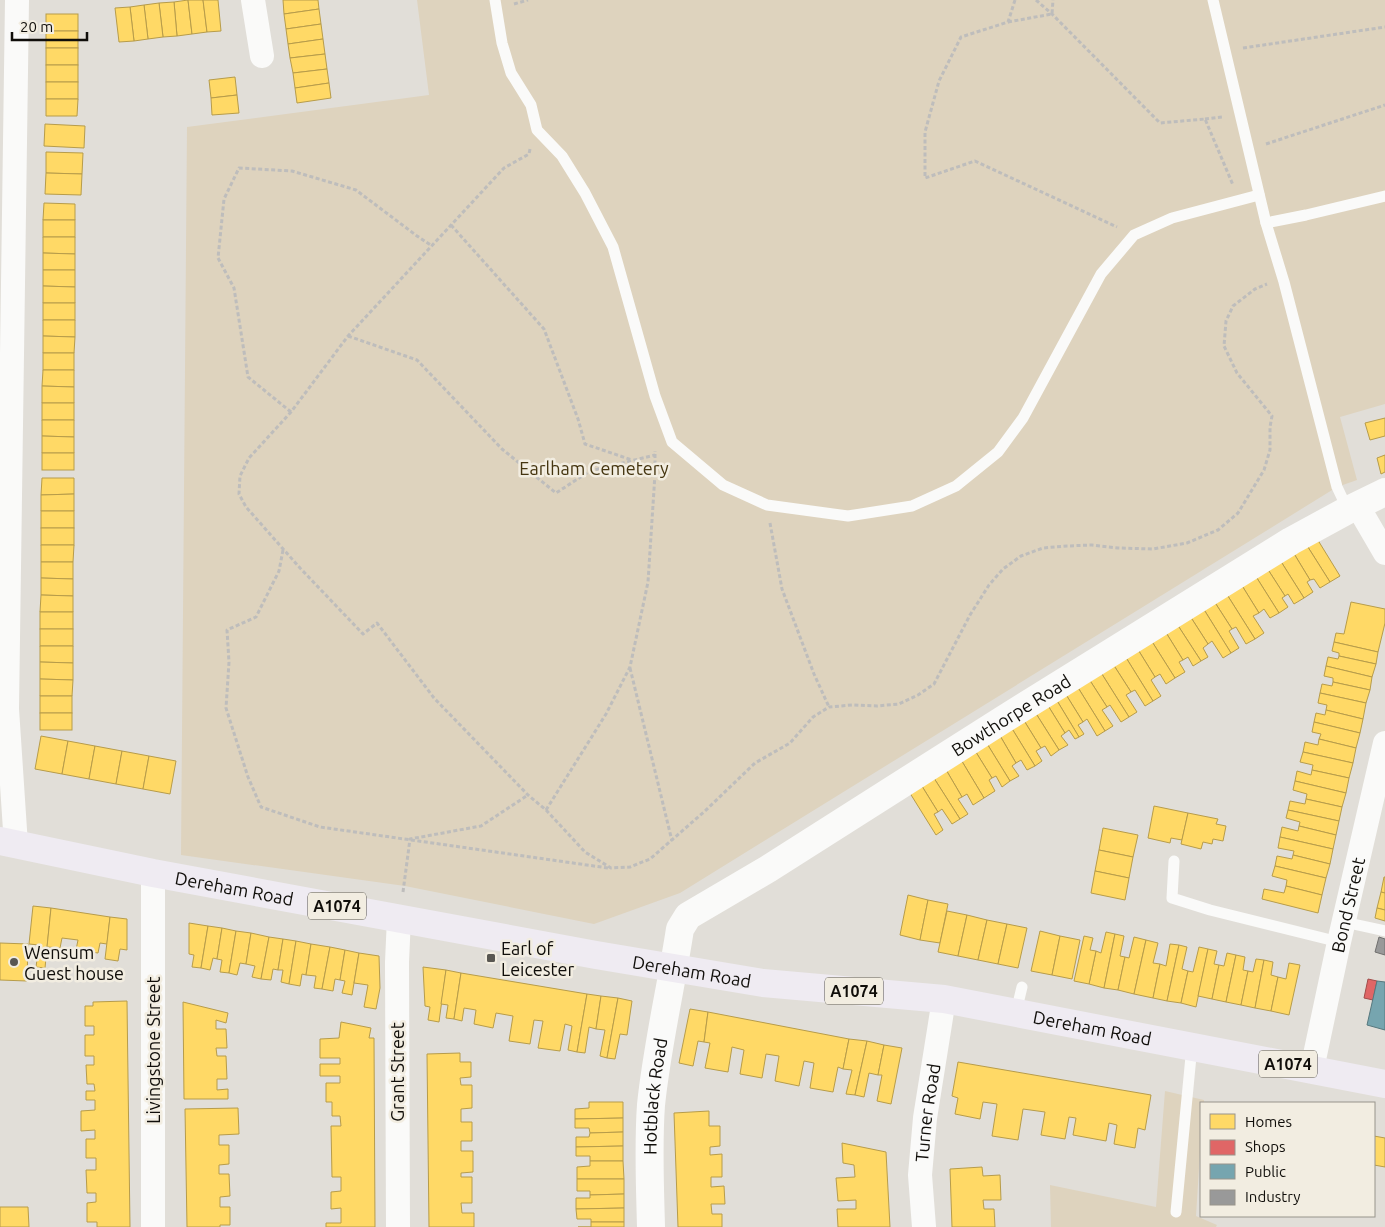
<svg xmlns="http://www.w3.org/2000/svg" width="1385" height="1227" font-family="Ubuntu,sans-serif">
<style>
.green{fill:#ded3be}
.homes{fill:#ffd966;stroke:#b79c4a}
.shops{fill:#e06666;stroke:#a24c4a}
.public{fill:#76a5af;stroke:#57787e}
.industry{fill:#999;stroke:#706f6e}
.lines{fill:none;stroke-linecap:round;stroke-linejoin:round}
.path{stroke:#bebdbc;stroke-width:3;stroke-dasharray:4 2.5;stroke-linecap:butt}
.service{stroke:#fafaf9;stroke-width:11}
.minor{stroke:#fafaf9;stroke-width:24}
.tertiary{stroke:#fafaf9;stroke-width:28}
.primary{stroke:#efebf2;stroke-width:28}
.poi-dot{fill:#595752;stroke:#f2ede1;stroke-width:2}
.labels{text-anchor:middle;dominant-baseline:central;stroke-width:5;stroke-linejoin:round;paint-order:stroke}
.shield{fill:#f2ede1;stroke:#54514a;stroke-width:1}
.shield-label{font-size:16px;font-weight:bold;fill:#100e0a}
.park-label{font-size:18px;fill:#453510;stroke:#f2ede1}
.street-label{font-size:18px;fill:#100e0a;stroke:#f2ede1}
.poi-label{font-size:18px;fill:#100e0a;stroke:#f2ede1;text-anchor:start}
</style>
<rect width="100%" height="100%" fill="#e1ded8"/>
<g class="green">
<polygon points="417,0 1385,0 1385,404 1340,417 1357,480 1337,487 680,893 594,924 405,886 181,855 187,127 429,95"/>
<polygon points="1165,1091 1204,1100 1204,1103 1201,1103 1201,1136 1196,1216 1217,1225 1216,1227 1051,1227 1050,1185 1156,1207"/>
</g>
<g class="homes">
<polygon points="188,0 192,34 177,36 174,2"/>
<polygon points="188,0 203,0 207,32 192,34"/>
<polygon points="203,0 218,0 221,31 207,32"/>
<polygon points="283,0 318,0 319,9 284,14"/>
<polygon points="174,2 177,36 163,37 159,3"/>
<polygon points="159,3 163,37 148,39 144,5"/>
<polygon points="144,5 148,39 134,41 130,7"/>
<polygon points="130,7 134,41 119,42 115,8"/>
<polygon points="319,9 321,24 286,29 284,14"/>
<rect x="46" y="14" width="32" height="17"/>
<polygon points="321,24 323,39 288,44 286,29"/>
<rect x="46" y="31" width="32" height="17"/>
<polygon points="323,39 325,54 290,58 288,44"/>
<rect x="46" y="48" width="32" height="17"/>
<polygon points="325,54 327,69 293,73 290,58"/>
<rect x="46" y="65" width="32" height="17"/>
<polygon points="327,69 329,83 295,88 293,73"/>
<polygon points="235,77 237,95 211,98 209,80"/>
<rect x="46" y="82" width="32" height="17"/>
<polygon points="329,83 331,98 297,103 295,88"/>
<polygon points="237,95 239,113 212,115 211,98"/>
<polygon points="46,99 78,99 77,116 46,116"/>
<polygon points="45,124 85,126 84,148 44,146"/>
<polygon points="46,152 83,153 82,174 46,173"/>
<polygon points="46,173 82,174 81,195 45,194"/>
<polygon points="44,203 75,204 75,220 43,220"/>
<rect x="43" y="220" width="32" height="17"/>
<polygon points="43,237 75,237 75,254 43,253"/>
<polygon points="43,253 75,254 75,270 43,270"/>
<polygon points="43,270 75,270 75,287 43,286"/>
<polygon points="43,286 75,287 75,303 43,303"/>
<rect x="43" y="303" width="32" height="17"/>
<polygon points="43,320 75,320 75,337 43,336"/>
<polygon points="43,336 75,337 74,353 43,353"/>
<rect x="43" y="353" width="31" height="17"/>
<polygon points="43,370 74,370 74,387 42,386"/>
<polygon points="42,386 74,387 74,403 42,403"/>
<rect x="42" y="403" width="32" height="17"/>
<polygon points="1385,418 1385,436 1370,440 1365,423"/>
<polygon points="42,420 74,420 74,437 42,436"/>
<polygon points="42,436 74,437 74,453 42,453"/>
<rect x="42" y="453" width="32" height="17"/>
<polygon points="1385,455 1385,472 1381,474 1377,458"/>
<polygon points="42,478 74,478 74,494 41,495"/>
<polygon points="74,494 74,511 41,511 41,495"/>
<rect x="41" y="511" width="33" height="17"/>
<rect x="41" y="528" width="33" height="17"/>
<polygon points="1316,537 1340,576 1330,582 1306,544"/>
<polygon points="1306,544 1330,582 1320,588 1314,579 1310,580 1293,552"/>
<polygon points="41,545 74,545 73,562 41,562"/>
<polygon points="1293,552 1310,580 1307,582 1313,592 1304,598 1280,560"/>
<polygon points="1280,560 1304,598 1294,604 1288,594 1285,596 1267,568"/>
<polygon points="41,562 73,562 73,579 41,578"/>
<polygon points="1267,568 1285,596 1282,598 1288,607 1279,613 1255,575"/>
<polygon points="1255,575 1279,613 1270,618 1264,609 1259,613 1241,584"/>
<polygon points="41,578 73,579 73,596 41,595"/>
<polygon points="1241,584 1259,613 1253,616 1264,633 1255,639 1226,593"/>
<polygon points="1226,593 1255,639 1246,644 1236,627 1232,629 1214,601"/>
<polygon points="41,595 73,596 73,612 40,612"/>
<polygon points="1214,601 1232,629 1229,631 1239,648 1231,653 1203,608"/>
<polygon points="1351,602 1385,609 1385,623 1378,652 1334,642 1336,633 1344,634"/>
<polygon points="1203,608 1231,653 1223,658 1212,641 1208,644 1190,616"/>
<rect x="40" y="612" width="33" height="17"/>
<polygon points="1190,616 1208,644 1203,648 1208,657 1201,661 1177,624"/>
<polygon points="1177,624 1201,661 1193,666 1188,657 1183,660 1165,631"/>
<rect x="40" y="629" width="33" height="17"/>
<polygon points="1165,631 1183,660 1179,662 1185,672 1175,678 1151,640"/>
<polygon points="1151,640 1175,678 1166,684 1160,674 1155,677 1137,648"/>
<polygon points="1334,642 1378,652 1376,664 1339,656 1339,653 1332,651"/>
<polygon points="40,646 73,646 73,663 40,662"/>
<polygon points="1137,648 1155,677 1151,680 1161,696 1153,701 1125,656"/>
<polygon points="1125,656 1153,701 1145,706 1135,690 1131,692 1113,664"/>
<polygon points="1339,656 1376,664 1372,677 1326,666 1328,657 1338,659"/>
<polygon points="40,662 73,663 73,680 40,679"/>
<polygon points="1113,664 1131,692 1126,695 1137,712 1129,717 1100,671"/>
<polygon points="1326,666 1372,677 1370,690 1333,682 1333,678 1324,676"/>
<polygon points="1100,671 1129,717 1121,722 1110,705 1107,707 1089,679"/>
<polygon points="40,679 73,680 72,696 40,696"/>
<polygon points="1089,679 1107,707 1102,710 1113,726 1105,731 1077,686"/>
<polygon points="1333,682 1370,690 1366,703 1320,693 1322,684 1332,686"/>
<polygon points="1077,686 1105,731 1097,736 1087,719 1083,722 1065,693"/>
<polygon points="1065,693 1083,722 1078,725 1084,734 1079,737 1056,699"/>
<polygon points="1320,693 1366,703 1363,719 1326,710 1327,705 1318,703"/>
<rect x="40" y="696" width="32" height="17"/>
<polygon points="1056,699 1079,737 1075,739 1069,730 1065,733 1047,704"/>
<polygon points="1047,704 1065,733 1061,736 1068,745 1059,750 1035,712"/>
<polygon points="1326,710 1363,719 1360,733 1314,722 1316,713 1325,715"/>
<polygon points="1035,712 1059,750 1051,756 1045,746 1041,748 1023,719"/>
<rect x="40" y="713" width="32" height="17"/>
<polygon points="1023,719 1041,748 1036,751 1042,761 1035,766 1011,727"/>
<polygon points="1314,722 1360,733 1356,748 1319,739 1321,734 1312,732"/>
<polygon points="1011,727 1035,766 1027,770 1021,760 1016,763 999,734"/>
<polygon points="999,734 1016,763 1012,766 1019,776 1010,781 986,742"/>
<polygon points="41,736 68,741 62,774 35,769"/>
<polygon points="1319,739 1356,748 1353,763 1303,752 1305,742 1318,745"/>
<polygon points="68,741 95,746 89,779 62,774"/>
<polygon points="986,742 1010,781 1002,787 996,776 992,778 974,749"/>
<polygon points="95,746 122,751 116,784 89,779"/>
<polygon points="974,749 992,778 989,780 995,791 984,798 960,758"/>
<polygon points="122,751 149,756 143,789 116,784"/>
<polygon points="1303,752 1353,763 1349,778 1312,770 1313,765 1300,762"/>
<polygon points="149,756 176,761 170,794 143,789"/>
<polygon points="960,758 984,798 973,805 967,794 962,797 945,768"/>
<polygon points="945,768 962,797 958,799 968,814 960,819 932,775"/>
<polygon points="1312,770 1349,778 1346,793 1295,781 1297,771 1311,775"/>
<polygon points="932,775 960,819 952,824 942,809 938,812 920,783"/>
<polygon points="1295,781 1346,793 1342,807 1306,799 1307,794 1293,790"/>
<polygon points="920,783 938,812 934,814 943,830 936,835 908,790"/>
<polygon points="1306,799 1342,807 1339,821 1288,810 1290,801 1305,804"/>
<polygon points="1154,806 1188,813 1182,840 1171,838 1170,843 1148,838"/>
<polygon points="1288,810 1339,821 1336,835 1299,826 1300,822 1286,818"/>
<polygon points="1188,813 1218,819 1216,824 1226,826 1223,841 1213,839 1212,844 1203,842 1201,849 1181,844"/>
<polygon points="1299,826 1336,835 1333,849 1280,837 1282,827 1298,831"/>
<polygon points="1103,828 1138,835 1133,857 1099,850"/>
<polygon points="1280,837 1333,849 1330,864 1293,855 1294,851 1278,848"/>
<polygon points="1099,850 1133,857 1129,878 1095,871"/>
<polygon points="1293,855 1330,864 1326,878 1275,866 1277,856 1292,859"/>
<polygon points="1275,866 1326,878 1322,895 1286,886 1287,880 1272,876"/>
<polygon points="1095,871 1129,878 1125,900 1091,893"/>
<polygon points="1384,877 1385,877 1385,893 1381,892"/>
<polygon points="1286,886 1322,895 1318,913 1262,899 1264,889 1284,893"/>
<polygon points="1381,892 1385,893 1385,910 1377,908"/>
<polygon points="908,895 928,900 920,940 900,935"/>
<polygon points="928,900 948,904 940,943 920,940"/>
<polygon points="33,906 51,908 45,968 36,967 39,945 29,944"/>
<polygon points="51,908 110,917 107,944 100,943 98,953 76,950 78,940 62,938 60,948 47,947"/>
<polygon points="1377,908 1385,910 1385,921 1375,918"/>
<polygon points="947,911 967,915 958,956 938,952"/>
<polygon points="967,915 987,920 978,960 958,956"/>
<polygon points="110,917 127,919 127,950 120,949 118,961 105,959"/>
<polygon points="987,920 1007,924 998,964 978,960"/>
<polygon points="189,923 208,926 201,968 192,967 194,955 189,954"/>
<polygon points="1007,924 1027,928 1018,968 998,964"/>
<polygon points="208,926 222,928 217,959 213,958 210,970 201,968"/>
<polygon points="222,928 236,931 229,973 220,972 222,960 217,959"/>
<polygon points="236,931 251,933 246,964 240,963 237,975 229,973"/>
<polygon points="1040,931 1060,936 1052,975 1031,971"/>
<polygon points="1106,932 1115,934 1104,988 1089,984 1096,951 1101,953"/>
<polygon points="251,933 269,937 261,979 252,977 255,966 246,964"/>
<polygon points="1115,934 1124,936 1120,956 1125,957 1118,990 1104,988"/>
<polygon points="1060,936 1080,940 1072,979 1052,975"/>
<polygon points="1084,936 1093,938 1090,950 1096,951 1089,984 1074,981"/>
<polygon points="269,937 283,939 278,970 273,969 271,980 261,979"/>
<polygon points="1134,937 1146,940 1134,994 1118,990 1125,957 1129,958"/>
<polygon points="283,939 296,941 289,984 281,982 283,970 278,970"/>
<polygon points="1146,940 1158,943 1153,963 1160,964 1153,998 1134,994"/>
<polygon points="296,941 311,944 306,975 302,974 300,986 289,984"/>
<polygon points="0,943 28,944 27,981 0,980"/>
<polygon points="311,944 330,947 322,989 314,988 316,976 306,975"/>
<polygon points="1170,944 1179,945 1167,1001 1153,998 1160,964 1166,966"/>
<polygon points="1179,945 1187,947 1182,969 1188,971 1181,1003 1167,1001"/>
<polygon points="330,947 345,950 340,980 335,979 333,991 322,989"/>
<polygon points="1199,947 1208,949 1196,1007 1181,1003 1188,971 1193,972"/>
<polygon points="1208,949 1217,951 1214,964 1219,965 1212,999 1198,996"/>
<polygon points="345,950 359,953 352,995 342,993 345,981 340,980"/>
<polygon points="359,953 379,956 380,988 376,1009 364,1007 368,985 354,983"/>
<polygon points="1227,953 1236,955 1226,1002 1212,999 1219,965 1224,966"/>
<polygon points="1236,955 1245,957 1243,970 1248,971 1241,1005 1226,1002"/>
<polygon points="1256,959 1264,960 1255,1008 1241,1005 1248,971 1253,972"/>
<polygon points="1264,960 1273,962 1271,975 1278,977 1271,1011 1255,1008"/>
<polygon points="1289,963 1300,965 1289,1015 1271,1011 1278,977 1286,979"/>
<polygon points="423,967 446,970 439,1022 428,1020 430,1007 425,1006"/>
<polygon points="446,970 461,973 454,1019 446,1018 448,1005 441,1004"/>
<polygon points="461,973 587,994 577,1052 568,1050 572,1026 565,1024 560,1051 538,1048 543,1021 534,1020 530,1044 509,1041 513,1016 496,1013 493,1028 474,1024 476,1010 464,1008 462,1021 454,1019"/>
<polygon points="587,994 601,996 596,1029 589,1027 585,1053 577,1052"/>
<polygon points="601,996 618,998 607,1058 600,1056 605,1030 596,1029"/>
<polygon points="618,998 632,1001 627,1035 620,1034 615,1059 607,1058"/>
<polygon points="127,1001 130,1227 97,1227 97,1222 87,1222 87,1203 96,1202 96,1193 87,1193 86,1170 96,1170 96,1158 86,1158 86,1139 95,1139 95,1130 81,1131 81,1111 95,1110 95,1100 86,1100 86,1091 95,1091 94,1084 87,1084 86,1065 94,1065 94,1056 85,1056 85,1035 94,1035 94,1026 85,1026 85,1006 93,1006 93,1002"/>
<polygon points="183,1002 228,1013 226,1023 216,1020 216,1029 226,1029 227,1048 216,1048 217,1056 226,1056 227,1079 217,1079 217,1090 228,1089 228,1099 184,1099"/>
<polygon points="690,1009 708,1012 704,1042 698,1041 693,1066 679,1063"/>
<polygon points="708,1012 849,1039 843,1069 838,1067 833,1092 810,1088 814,1063 804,1061 799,1086 775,1081 779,1056 766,1054 762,1078 740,1074 744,1050 732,1047 728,1072 705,1068 710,1043 704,1042"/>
<polygon points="341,1022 371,1028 369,1038 374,1038 375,1227 326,1227 326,1223 341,1223 341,1208 331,1209 331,1192 341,1191 341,1177 332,1177 331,1126 341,1126 340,1116 332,1116 332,1102 326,1102 326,1083 340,1083 340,1076 320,1076 320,1064 340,1064 340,1058 320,1058 320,1039 339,1038"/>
<polygon points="849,1039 867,1041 855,1095 846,1094 852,1070 843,1069"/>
<polygon points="867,1041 884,1045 878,1075 869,1073 864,1097 855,1095"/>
<polygon points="884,1045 902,1048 891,1104 877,1101 882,1075 878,1075"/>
<polygon points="460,1053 460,1062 471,1062 471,1077 460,1078 461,1085 472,1085 472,1108 461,1109 461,1122 472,1122 472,1141 461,1141 461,1151 473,1151 473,1172 461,1173 461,1177 472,1177 472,1203 461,1203 462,1213 474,1213 474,1227 429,1227 427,1054"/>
<polygon points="958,1062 1151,1095 1145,1130 1138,1128 1135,1148 1114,1144 1117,1125 1109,1123 1106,1141 1073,1135 1076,1118 1069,1117 1065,1139 1041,1135 1045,1112 1023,1109 1018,1140 992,1136 997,1104 983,1102 980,1119 955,1114 958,1098 952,1096"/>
<polygon points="589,1102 623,1102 623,1118 575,1119 575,1109 589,1108"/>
<polygon points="238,1108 239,1134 219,1135 219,1145 229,1145 229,1164 219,1165 219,1174 229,1174 230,1196 220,1197 220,1207 230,1207 230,1225 220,1225 220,1227 187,1227 185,1109"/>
<polygon points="709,1111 709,1126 720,1126 720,1146 710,1147 710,1155 722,1154 722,1177 711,1177 711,1187 724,1186 725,1204 711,1204 712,1214 722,1214 722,1227 678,1227 674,1113"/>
<polygon points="623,1118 623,1132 590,1133 589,1128 575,1128 575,1119"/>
<polygon points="623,1132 623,1146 576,1147 576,1137 589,1137 590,1133"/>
<polygon points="1374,1136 1385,1138 1385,1167 1374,1165"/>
<polygon points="842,1143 886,1152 890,1227 838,1227 837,1209 856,1209 856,1200 838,1201 836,1178 855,1177 854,1165 843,1163"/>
<polygon points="623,1146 623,1161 590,1161 590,1156 576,1156 576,1147"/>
<polygon points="590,1161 623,1161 624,1179 577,1179 577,1167 590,1166"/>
<polygon points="982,1167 983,1176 1000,1175 1001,1200 983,1200 984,1209 994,1209 995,1227 952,1227 950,1169"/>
<polygon points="577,1179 624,1179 624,1194 590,1195 590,1191 577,1191"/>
<polygon points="624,1194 624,1208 576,1209 576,1198 590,1198 590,1195"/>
<polygon points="0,1207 28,1207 29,1227 0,1227"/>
<polygon points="624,1208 624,1222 591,1222 591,1219 577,1219 576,1209"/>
<polygon points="591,1222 624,1222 624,1227 578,1227 591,1227"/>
</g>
<polygon class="shops" points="1368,979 1377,981 1373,1000 1364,998"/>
<polygon class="public" points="1377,981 1385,982 1385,1030 1367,1025"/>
<polygon class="industry" points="1379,937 1385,939 1385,955 1375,952"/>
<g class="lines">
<g class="path">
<polyline points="1015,0 1008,22 961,37 939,81 925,132 925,178 975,161 1117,227"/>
<polyline points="1036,0 1052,14 1160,123 1205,119 1233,185"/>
<polyline points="514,4 528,0"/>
<polyline points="1008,22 1052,14 1053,0"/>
<polyline points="1243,48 1385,27"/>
<polyline points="1205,119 1222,117"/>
<polyline points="1266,144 1385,105"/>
<polyline points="530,149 529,154 504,168 348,336 291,412 249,458 240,476 239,494 246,507 300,568 363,634 377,623 434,698 528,795 546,810 585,852 611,868 630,867 650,859 705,811 755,763 790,743 813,717 829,707 852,705 877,706 899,704 918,695 934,684 970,615 989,585 1003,569 1021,556 1043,548 1067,546 1092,545 1118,548 1153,549 1187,543 1218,530 1238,513 1264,470 1270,450 1270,427 1272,416 1237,373 1224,346 1226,321 1233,306 1255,289 1267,284"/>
<polyline points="451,225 544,329 578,419 585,444 632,460"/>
<polyline points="348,336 417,360 502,449 556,493 590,471 655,455"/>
<polyline points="291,412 248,377 234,288 218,258 224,199 239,168 292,171 356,190 417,236 432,246"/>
<polyline points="770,523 782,589 814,674 829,707"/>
<polyline points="283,550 279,571 256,617 227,630 229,662 226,708 248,777 261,807 320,827 608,868"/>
<polyline points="630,668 672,841"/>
<polyline points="546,810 606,714 630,667 648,582 655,474 655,451"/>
<polyline points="403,892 410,839 481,826 528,795"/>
</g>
<g class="service">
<polyline points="495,0 502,43 511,73 531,105 537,130 562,156 585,193 613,247 655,396 672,442 723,485 767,505 848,516 912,506 956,486 998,452 1023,418 1101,274 1134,235 1172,218 1259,195"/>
<polyline points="1213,0 1266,223 1284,282 1337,487 1348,510"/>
<polyline points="1266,223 1306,215 1385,196"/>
<polyline points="1174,861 1172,898 1210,910 1339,942"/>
<polyline points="1344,922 1385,931"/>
<polyline points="1016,1012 1022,987"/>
<polyline points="1176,1212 1192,1046"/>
</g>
<g class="minor">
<polyline points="253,0 262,56"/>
<polyline points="1357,505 1385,553"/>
<polyline points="16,845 7,709 17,0"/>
<path id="s1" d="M1312,1069L1339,942L1385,743"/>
<polyline points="153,1227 153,873"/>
<polyline points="398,1227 397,962 399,918"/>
<path id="s2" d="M924,1227L920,1175L925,1118L944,999"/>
</g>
<path class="tertiary" id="s3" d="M651,1227C650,1186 648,1146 651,1105C657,1046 671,988 680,929L688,916L768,869L1004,719L1291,541L1348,510L1385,492"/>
<path class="primary" id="s4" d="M0,841L153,873L596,955L763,983L944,999L1385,1084"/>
</g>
<g class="poi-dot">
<rect x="486" y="953" width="10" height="10" rx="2.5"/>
<circle cx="14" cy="962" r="5"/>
</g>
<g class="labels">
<g class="shield">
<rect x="308" y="892.5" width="58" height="27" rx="4"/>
<rect x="825" y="977.5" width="58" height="27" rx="4"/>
<rect x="1259" y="1050.5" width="58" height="27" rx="4"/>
</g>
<g class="shield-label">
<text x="337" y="906">A1074</text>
<text x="854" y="991">A1074</text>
<text x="1288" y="1064">A1074</text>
</g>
<g class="park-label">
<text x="594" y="468">Earlham Cemetery</text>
</g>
<g class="street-label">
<text stroke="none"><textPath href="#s3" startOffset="696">Bowthorpe Road</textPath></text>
<text stroke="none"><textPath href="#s4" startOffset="239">Dereham Road</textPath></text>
<text stroke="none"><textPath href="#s1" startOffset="168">Bond Street</textPath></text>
<text stroke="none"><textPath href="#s4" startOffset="704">Dereham Road</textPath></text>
<text stroke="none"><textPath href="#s4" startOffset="1109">Dereham Road</textPath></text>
<text transform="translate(153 1050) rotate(-90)">Livingstone Street</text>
<text transform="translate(397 1072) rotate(-90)">Grant Street</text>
<text stroke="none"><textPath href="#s3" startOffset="131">Hotblack Road</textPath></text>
<text stroke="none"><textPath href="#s2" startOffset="115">Turner Road</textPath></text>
</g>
<g class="poi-label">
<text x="501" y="948">Earl of<tspan x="501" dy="21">Leicester</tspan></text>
<text x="24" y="952">Wensum<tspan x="24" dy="21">Guest house</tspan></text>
</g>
</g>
<rect x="1200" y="1102" width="175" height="115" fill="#f2ede1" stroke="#98948b"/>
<rect x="1210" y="1114" width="25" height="15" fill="#ffd966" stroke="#98948b"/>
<text x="1245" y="1127" font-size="15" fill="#100e0a">Homes</text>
<rect x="1210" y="1140" width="25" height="15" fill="#e06666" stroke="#98948b"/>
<text x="1245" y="1152" font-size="15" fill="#100e0a">Shops</text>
<rect x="1210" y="1164" width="25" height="15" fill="#76a5af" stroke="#98948b"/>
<text x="1245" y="1177" font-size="15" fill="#100e0a">Public</text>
<rect x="1210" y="1190" width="25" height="15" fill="#999999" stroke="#98948b"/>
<text x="1245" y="1202" font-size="15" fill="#100e0a">Industry</text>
<path d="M12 32v8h75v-8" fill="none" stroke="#100e0a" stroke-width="2.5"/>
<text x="20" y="32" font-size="15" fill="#100e0a" stroke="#f2ede1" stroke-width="4" paint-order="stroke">20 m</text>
</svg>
